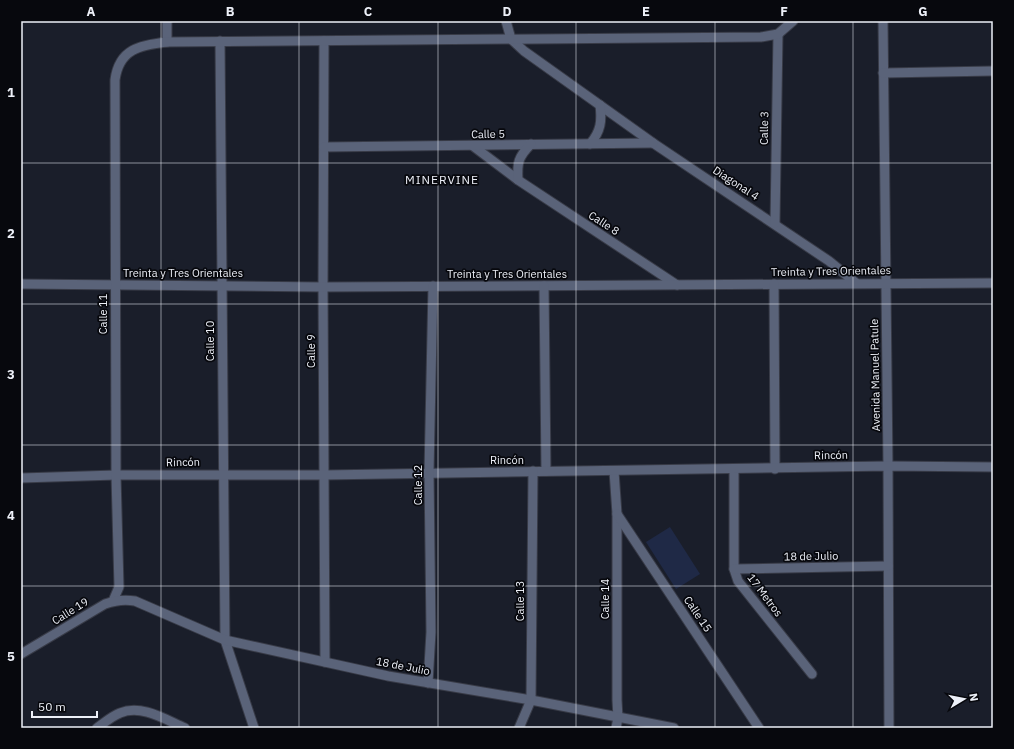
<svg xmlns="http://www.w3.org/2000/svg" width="1014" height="749" font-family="'IBM Plex Sans',sans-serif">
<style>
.green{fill:#1f2946}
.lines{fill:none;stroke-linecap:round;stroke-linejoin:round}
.minor-casing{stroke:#383b47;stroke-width:11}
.minor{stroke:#5a6379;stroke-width:9}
.grid{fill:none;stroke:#edf0f8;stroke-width:1;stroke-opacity:0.55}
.labels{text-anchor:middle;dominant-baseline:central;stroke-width:3.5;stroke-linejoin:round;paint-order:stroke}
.street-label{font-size:11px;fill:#edf0f8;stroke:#07080d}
.neighbourhood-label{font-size:12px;letter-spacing:1px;fill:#edf0f8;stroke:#07080d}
.neatline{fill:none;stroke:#edf0f8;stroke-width:1.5}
.grid-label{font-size:13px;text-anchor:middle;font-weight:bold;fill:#edf0f8}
</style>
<rect width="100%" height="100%" fill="#1a1e2a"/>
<polygon class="green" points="670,527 700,574 676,589 646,542"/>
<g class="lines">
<defs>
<g id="minor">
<polyline points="167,21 167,42"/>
<polyline points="506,21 511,39 524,51 653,143 829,261 856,283"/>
<polyline points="883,21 888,466 889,728"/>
<polyline points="220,41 225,640 254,728"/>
<polyline points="324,41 323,287 325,662"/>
<polyline points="883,73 993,71"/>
<path d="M590,144C601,131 602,121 600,105"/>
<polyline points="473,146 518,180 677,285"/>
<polyline points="324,147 653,143"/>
<path d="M518,180C517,163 518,157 531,144"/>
<polyline points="775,223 778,34"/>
<polyline points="21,284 323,287 993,283"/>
<polyline points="774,284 775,469"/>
<polyline points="544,286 546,471"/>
<polyline points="734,469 734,569 738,581 812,674"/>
<polyline points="614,471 617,514 617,700 618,718 616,728"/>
<polyline points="21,478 116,475 324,475 888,466 993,467"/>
<polyline points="617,514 759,728"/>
<polyline points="734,569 888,566"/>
<path d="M113,601L119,587L116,475L115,80C119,49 140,45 167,42L761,37L778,34L793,21"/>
<path d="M21,654L105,604C116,600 124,599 135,601L225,640L388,676L531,700L674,728"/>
<polyline points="428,683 431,632 429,472 433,286"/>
<path d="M97,728C104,723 112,716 120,713C142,704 166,720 185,728"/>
<polyline points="519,728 531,700 533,471"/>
</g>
</defs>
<use href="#minor" class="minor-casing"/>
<use href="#minor" class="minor"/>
</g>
<path class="grid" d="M161,21V728M299,21V728M438,21V728M576,21V728M715,21V728M853,21V728M21,163H993M21,304H993M21,445H993M21,586H993"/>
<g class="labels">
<g class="street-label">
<text transform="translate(764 128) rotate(-89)">Calle 3</text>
<text transform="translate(488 134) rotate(-1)">Calle 5</text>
<text transform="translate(736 183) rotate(33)">Diagonal 4</text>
<text transform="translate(604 223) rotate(33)">Calle 8</text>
<text transform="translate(831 271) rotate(-1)">Treinta y Tres Orientales</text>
<text x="183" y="273">Treinta y Tres Orientales</text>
<text x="507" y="274">Treinta y Tres Orientales</text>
<text transform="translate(103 314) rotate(-90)">Calle 11</text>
<text transform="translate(210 341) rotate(-90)">Calle 10</text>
<text transform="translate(311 351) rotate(-90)">Calle 9</text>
<text transform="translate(875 375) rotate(-91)">Avenida Manuel Patule</text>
<text transform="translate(831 455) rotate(-1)">Rincón</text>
<text x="507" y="460">Rincón</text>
<text transform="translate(183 462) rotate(-1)">Rincón</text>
<text transform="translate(418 485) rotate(-90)">Calle 12</text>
<text transform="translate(811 556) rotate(-1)">18 de Julio</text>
<text transform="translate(765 595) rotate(53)">17 Metros</text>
<text transform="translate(605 599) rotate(-90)">Calle 14</text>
<text transform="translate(520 601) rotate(-90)">Calle 13</text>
<text transform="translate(70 611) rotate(-32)">Calle 19</text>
<text transform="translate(698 614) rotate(56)">Calle 15</text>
<text transform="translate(403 666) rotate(11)">18 de Julio</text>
</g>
<g class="neighbourhood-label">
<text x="442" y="179">MINERVINE</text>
</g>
</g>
<rect width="1014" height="749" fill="none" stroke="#07080d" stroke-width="44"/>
<g transform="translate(964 699) rotate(80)" stroke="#07080d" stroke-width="3" paint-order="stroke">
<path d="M0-3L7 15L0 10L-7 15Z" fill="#edf0f8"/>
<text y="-6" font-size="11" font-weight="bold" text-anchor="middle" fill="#edf0f8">N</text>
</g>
<path d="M32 711v6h65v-6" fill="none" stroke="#edf0f8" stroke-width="2"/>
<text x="38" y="711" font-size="12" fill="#edf0f8" stroke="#07080d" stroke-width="3" paint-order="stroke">50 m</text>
<rect x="22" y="22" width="970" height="705" class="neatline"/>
<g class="grid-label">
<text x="91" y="16">A</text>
<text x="230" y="16">B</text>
<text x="368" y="16">C</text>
<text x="507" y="16">D</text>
<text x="646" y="16">E</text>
<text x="784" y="16">F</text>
<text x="923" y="16">G</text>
<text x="11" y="97">1</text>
<text x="11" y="238">2</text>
<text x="11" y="379">3</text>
<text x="11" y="520">4</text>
<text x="11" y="661">5</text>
</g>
</svg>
